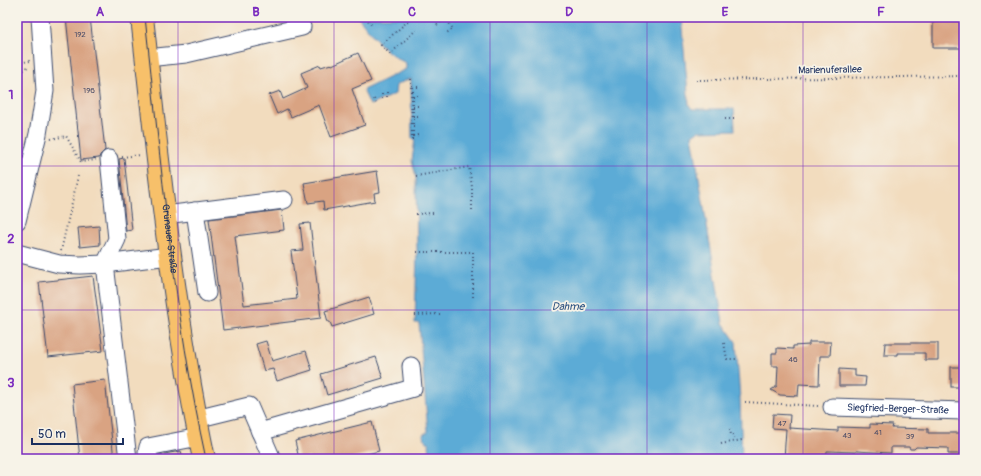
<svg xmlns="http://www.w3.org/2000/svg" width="981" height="476" font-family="Pangolin,sans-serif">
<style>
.water{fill:#5cabd6;stroke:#3c6d9a}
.building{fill:#d9a382}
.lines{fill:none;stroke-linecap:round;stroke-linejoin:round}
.minor-casing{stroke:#3b496c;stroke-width:19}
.major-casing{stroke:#3b496c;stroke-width:24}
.path{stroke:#3b496c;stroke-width:2;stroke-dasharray:1 3;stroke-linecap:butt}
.minor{stroke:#fff;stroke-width:17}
.major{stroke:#f7c06b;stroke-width:22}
.tram{stroke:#1b2f5e;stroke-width:1}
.grid{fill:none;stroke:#7b2cbf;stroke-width:1;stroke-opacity:0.55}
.labels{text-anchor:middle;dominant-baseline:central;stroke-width:3.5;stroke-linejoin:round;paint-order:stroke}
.number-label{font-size:8px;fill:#4a4c67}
.street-label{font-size:10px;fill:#1b2f5e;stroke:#f7f3e8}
.water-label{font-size:11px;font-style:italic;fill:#2e5482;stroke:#f7f3e8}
.neatline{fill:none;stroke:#7b2cbf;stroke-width:1.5}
.grid-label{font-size:13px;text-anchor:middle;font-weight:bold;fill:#7b2cbf}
</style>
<rect width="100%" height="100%" fill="#f7f3e8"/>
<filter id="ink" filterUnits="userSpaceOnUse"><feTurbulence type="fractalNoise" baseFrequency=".025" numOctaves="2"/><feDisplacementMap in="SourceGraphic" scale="8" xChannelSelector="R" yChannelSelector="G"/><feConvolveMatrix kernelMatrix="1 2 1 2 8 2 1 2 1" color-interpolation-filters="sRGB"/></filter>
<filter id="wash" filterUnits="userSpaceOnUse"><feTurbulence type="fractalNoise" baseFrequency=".012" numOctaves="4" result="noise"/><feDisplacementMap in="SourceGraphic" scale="16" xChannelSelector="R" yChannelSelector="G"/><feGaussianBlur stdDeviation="0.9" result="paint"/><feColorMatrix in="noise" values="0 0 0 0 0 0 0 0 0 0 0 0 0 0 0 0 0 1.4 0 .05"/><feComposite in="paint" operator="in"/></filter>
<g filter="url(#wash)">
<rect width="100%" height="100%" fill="#f2dcbe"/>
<path class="water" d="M358,17H681L689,105L692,109H734L735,130L698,131L692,135L723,323L736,342L740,399L742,459H430L429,442H426L423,434L428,432L419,323H415L417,252L416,176L412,161L415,139H412L411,79H409L396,85L395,94L370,105L363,90L406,69V63C385,54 372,34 358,17Z"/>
<g id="blocks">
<g class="building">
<polygon points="66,17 90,17 105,150 100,155 99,158 81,160"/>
<rect x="933" y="17" width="31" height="31"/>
<polygon points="358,53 371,81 352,89 365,125 331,137 319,105 291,117 287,109 277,114 269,95 280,91 283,99 307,88 301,73 320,65 321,67 331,64 332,65"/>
<polygon points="124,158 132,230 126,231 119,159"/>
<polygon points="377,171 380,192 374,193 375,201 324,210 323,201 308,203 304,183"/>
<polygon points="282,210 284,230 235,236 244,305 297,299 291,251 303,250 300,224 310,223 321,318 223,330 209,219"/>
<polygon points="99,226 100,245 80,247 78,228"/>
<polygon points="93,276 103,351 48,357 39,282"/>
<polygon points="369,297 374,314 332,327 330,322 328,322 325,311"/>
<polygon points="266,341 272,361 306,351 312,370 277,381 273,369 264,371 256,344"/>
<polygon points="809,342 831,342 830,356 820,356 819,385 799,384 798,396 780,395 771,390 777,386 778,366 772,366 772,353 777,353 777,348 793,349 793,346 809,345"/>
<polygon points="885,343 938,343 938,360 925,360 925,353 898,353 898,355 884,355"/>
<polygon points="376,357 383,378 327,395 321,374"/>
<rect x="951" y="367" width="13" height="20"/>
<polygon points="839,369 855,370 855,376 866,377 865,386 839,386"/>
<polygon points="105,380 114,459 80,459 72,384"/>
<polygon points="773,414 790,415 789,428 838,431 838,427 870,428 870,424 893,425 892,428 928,429 928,433 964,433 964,454 948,454 948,448 916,447 914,449 910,449 909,447 891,447 891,453 856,451 856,452 827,451 826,459 784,459 786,429 772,428"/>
<polygon points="372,422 379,451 347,459 309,459 309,457 299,459 295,441"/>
<polygon points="181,451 183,459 160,459 159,455"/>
</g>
</g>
</g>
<g filter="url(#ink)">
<use href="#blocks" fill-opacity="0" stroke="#3b496c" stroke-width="1"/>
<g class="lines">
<defs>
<g id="minor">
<polyline points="147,58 186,54 302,27"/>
<polyline points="109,159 117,239 105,264 128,459"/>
<polyline points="195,211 207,293"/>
<polyline points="165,215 284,200"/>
<polyline points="17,221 38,134 45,91 40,17"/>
<polyline points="17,253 59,264 80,265 105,264 169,256"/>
<path id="s1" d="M832,407L964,411"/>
<polyline points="196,419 249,406 272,459"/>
<polyline points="260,432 413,388 411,366"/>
<polyline points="150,459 147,452 148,447 199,437"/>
</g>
<path id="major" d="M142,17C158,165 174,313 204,459"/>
</defs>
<use href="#minor" class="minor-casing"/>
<use href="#major" class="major-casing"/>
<g class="path">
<polyline points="366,17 372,26"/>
<polyline points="381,17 382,18"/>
<polyline points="445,17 453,29 445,34"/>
<polyline points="408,21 381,45 390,54 416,30"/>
<polyline points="437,25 446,18"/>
<polyline points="17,63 30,61"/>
<polyline points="17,75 29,66"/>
<polyline points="411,79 412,139 415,139"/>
<polyline points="696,80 964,76"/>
<polyline points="411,85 413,85 413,139"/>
<polyline points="413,87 418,87"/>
<polyline points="387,92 387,98"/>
<polyline points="382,94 382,100"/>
<polyline points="413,96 418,96"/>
<polyline points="374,99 376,103"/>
<polyline points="413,106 418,106"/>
<polyline points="413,116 419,116"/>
<polyline points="725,119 735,119"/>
<polyline points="413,126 419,126"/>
<polyline points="413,136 418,135"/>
<polyline points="51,139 66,136 81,162 96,160"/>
<polyline points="17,141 22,143"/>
<polyline points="122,157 141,155"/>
<polyline points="416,176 469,167 472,187 472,213"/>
<polyline points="416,214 434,213"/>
<polyline points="61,251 78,176"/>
<polyline points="417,252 473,252 473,300"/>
<polyline points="415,315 440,314"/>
<polyline points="724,343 727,359 737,359"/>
<polyline points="745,402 819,406"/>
<polyline points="730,429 731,435 734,435 735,441"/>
<polyline points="721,444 742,440"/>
</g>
<use href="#minor" class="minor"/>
<use href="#major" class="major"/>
<path class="tram" id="s2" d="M145,17C161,165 174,314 206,459"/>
</g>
</g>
<path class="grid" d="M178,17V459M334,17V459M490,17V459M647,17V459M803,17V459M17,166H964M17,310H964"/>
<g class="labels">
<g class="number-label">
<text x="80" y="34">192</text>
<text x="89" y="90">196</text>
<text x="793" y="359">46</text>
<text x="782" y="423">47</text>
<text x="878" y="432">41</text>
<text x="847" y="435">43</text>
<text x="910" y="436">39</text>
</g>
<g class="street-label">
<text transform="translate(830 70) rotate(-1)">Marienuferallee</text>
<text stroke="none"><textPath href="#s2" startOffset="223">Grünauer Straße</textPath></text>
<text stroke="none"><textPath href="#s1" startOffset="66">Siegfried-Berger-Straße</textPath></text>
</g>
<g class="water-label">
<text x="568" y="306">Dahme</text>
</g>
</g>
<rect width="981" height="476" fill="none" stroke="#f7f3e8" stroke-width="44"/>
<path d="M32 438v6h91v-6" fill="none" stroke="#1b2f5e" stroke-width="2"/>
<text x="38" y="438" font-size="12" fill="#1b2f5e" stroke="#f7f3e8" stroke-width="3" paint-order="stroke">50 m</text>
<rect x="22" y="22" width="937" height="432" class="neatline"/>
<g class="grid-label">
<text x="100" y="16">A</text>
<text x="256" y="16">B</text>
<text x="412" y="16">C</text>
<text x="569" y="16">D</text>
<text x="725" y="16">E</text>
<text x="881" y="16">F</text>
<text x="11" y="99">1</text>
<text x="11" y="243">2</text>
<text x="11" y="387">3</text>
</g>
</svg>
